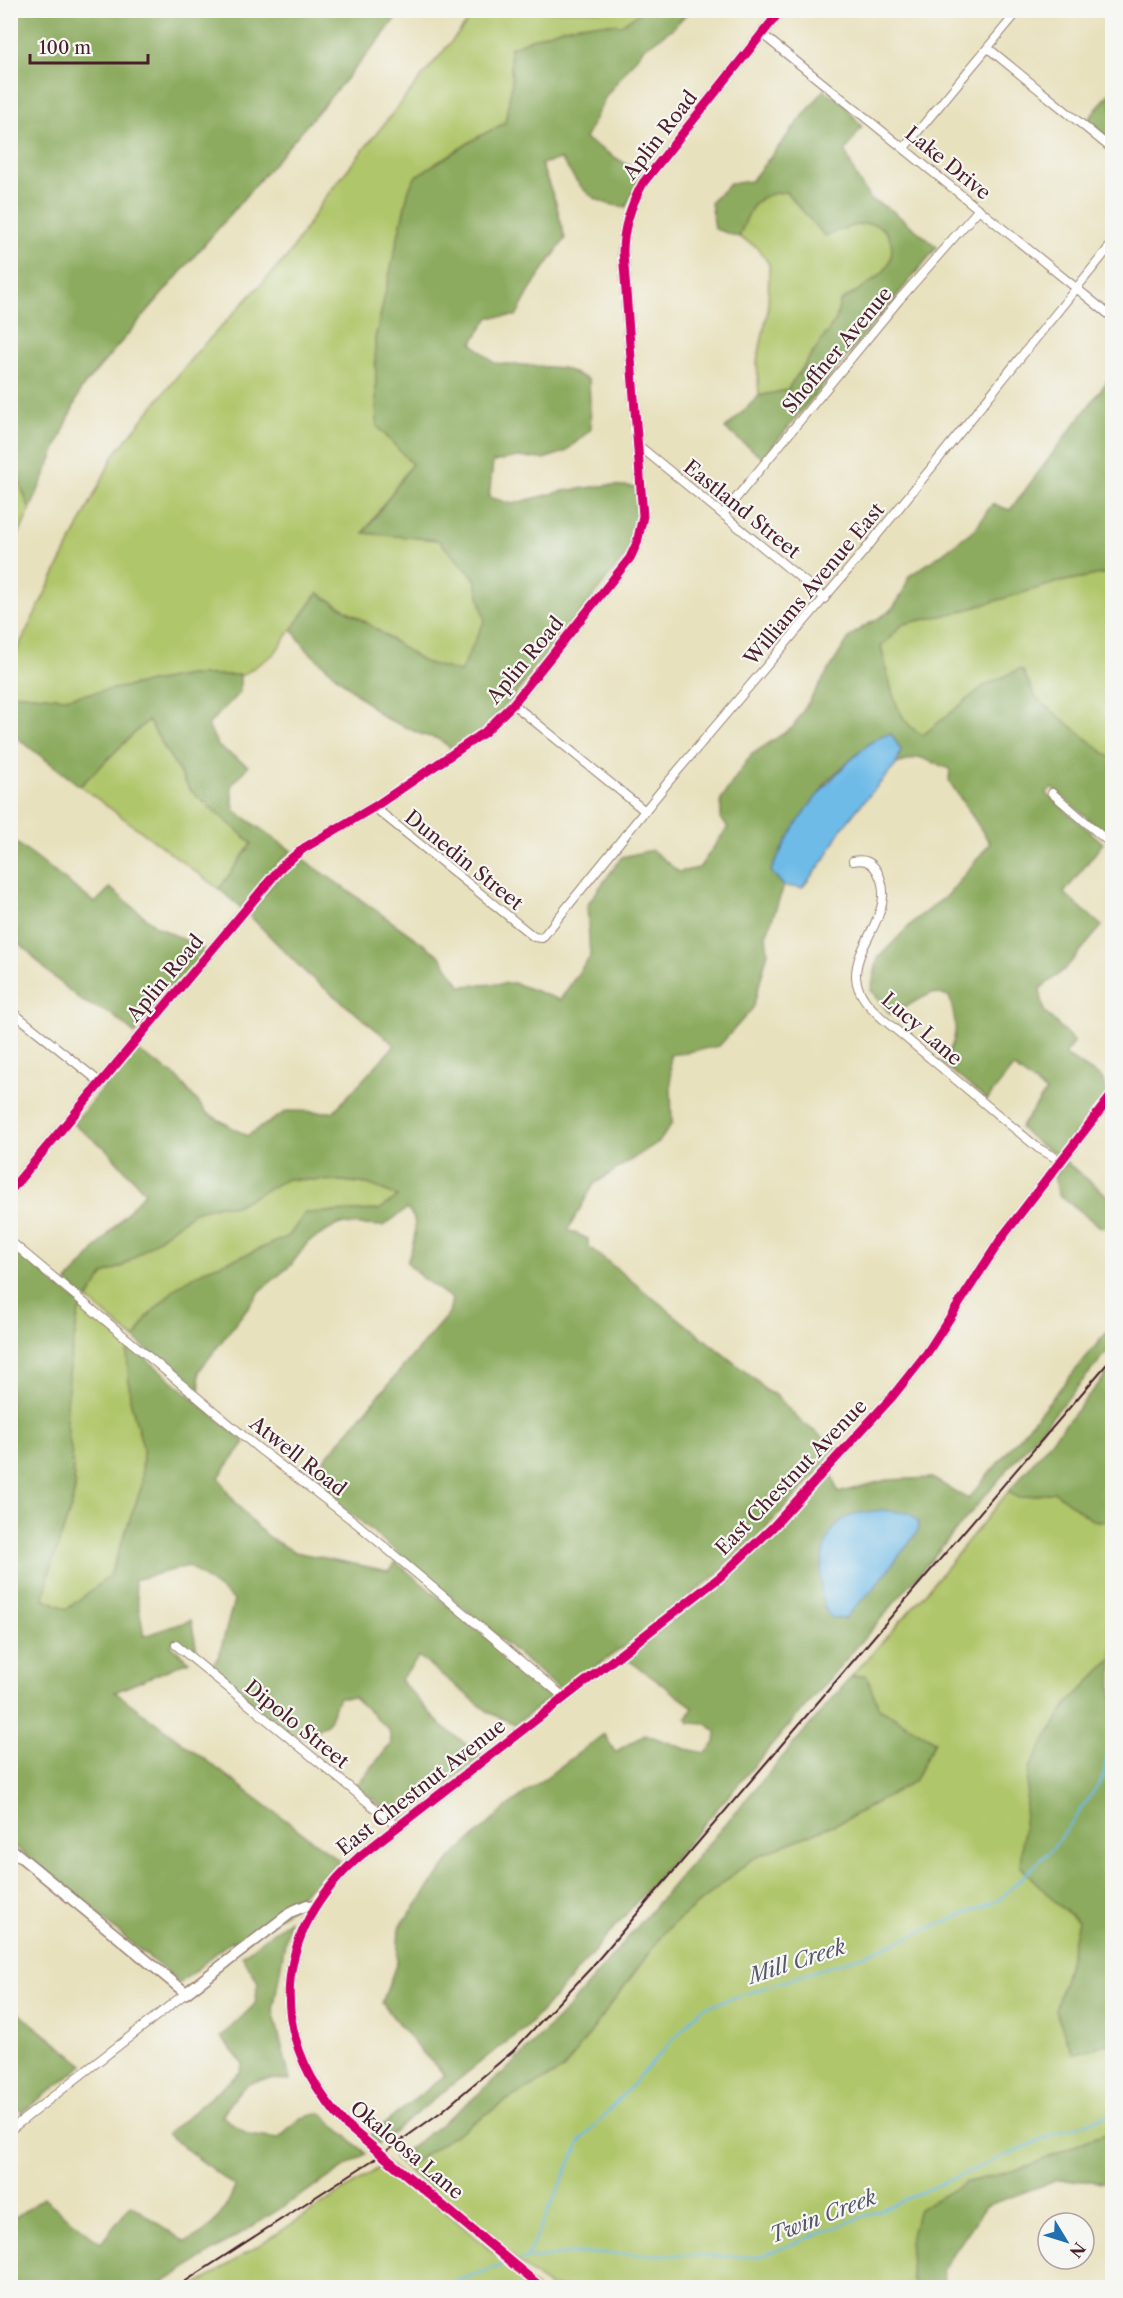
<svg xmlns="http://www.w3.org/2000/svg" width="1123" height="2298" font-family="'Libre Caslon Text',serif">
<style>
.green{fill:#b0c66a;stroke:#7d724a;stroke-width:1.5}
.forest{fill:#8cab5e;stroke:#6b6544;stroke-width:1.5;fill-rule:evenodd}
.water{fill:#6ebbe8;stroke:#5c6d8a;stroke-width:1.5}
.lines{fill:none;stroke-linecap:round;stroke-linejoin:round}
.stream{stroke:#6ebbe8;stroke-width:2}
.minor-casing{stroke:#998074;stroke-width:10}
.tertiary-casing{stroke:#998074;stroke-width:13}
.minor{stroke:#fff;stroke-width:8}
.tertiary{stroke:#fff;stroke-width:10}
.rail{stroke:#4a1f2b;stroke-width:2}
.cycleway-casing{stroke:#f6f6f2;stroke-width:13}
.cycleway{stroke:#d6006c;stroke-width:9}
.labels{text-anchor:middle;dominant-baseline:central;stroke-width:4.5;stroke-linejoin:round;paint-order:stroke}
.street-label{font-size:20px;fill:#4a1f2b;stroke:#f6f6f2}
.water-label{font-size:21px;font-style:italic;fill:#57566d;stroke:#f6f6f2}
</style>
<rect width="100%" height="100%" fill="#f6f6f2"/>
<filter id="ink" filterUnits="userSpaceOnUse"><feTurbulence type="fractalNoise" baseFrequency=".0167" numOctaves="2"/><feDisplacementMap in="SourceGraphic" scale="12" xChannelSelector="R" yChannelSelector="G"/><feConvolveMatrix kernelMatrix="1 2 1 2 8 2 1 2 1" color-interpolation-filters="sRGB"/></filter>
<filter id="wash" filterUnits="userSpaceOnUse"><feTurbulence type="fractalNoise" baseFrequency=".008" numOctaves="4" result="noise"/><feDisplacementMap in="SourceGraphic" scale="24" xChannelSelector="R" yChannelSelector="G"/><feGaussianBlur stdDeviation="1.35" result="paint"/><feColorMatrix in="noise" values="0 0 0 0 0 0 0 0 0 0 0 0 0 0 0 0 0 1.4 0 .05"/><feComposite in="paint" operator="in"/></filter>
<g filter="url(#wash)">
<rect width="100%" height="100%" fill="#e8e1bd"/>
<g class="green">
<path d="M477,11H642L621,25C574,20 552,31 510,48L512,84L505,123L478,137L416,176L409,189L375,339L377,426L412,464L364,532L438,540L475,579L485,620L460,673L424,662L367,623L318,593L274,654L243,675H189L65,698L11,693L10,664L114,455L196,353L288,256L324,199L420,79Z"/>
<path d="M786,192L825,236C838,231 857,222 871,224C895,227 897,258 883,272C872,284 854,292 840,302L836,320L787,390L759,396L757,362L768,310L769,264L757,247L739,237C750,210 753,193 786,192Z"/>
<polygon points="11,458 30,510 11,552"/>
<path d="M1112,572V759L1036,698L1023,670L1020,669L984,686L923,735C893,722 889,676 881,647L903,624L959,612L1055,583Z"/>
<polygon points="148,720 190,790 252,843 219,889 80,786"/>
<polygon points="287,1179 342,1181 368,1184 399,1196 379,1210 305,1213 289,1236 253,1252 147,1317 135,1339 87,1299 104,1274 123,1266 194,1212 219,1205 235,1206"/>
<polygon points="83,1306 131,1346 130,1400 143,1447 142,1486 110,1576 67,1609 43,1598 51,1566 71,1508 75,1488 72,1456 66,1419 70,1362 79,1311"/>
<polygon points="1008,1492 1019,1498 1055,1492 1092,1520 1112,1522 1112,1659 1068,1703 1056,1903 1078,1921 1067,1971 1055,2010 1073,2054 1112,2042 1112,2133 1093,2138 1027,2167 965,2183 912,2278 917,2288 549,2287 394,2159 402,2154 410,2164 512,2097 563,2070 665,1931 752,1859 847,1819 914,1781 935,1741 879,1708 866,1675 851,1677 921,1598"/>
<polygon points="387,2163 536,2288 192,2288"/>
</g>
<g class="forest">
<polygon points="11,10 401,11 380,39 81,389 30,510 10,458"/>
<path d="M642,11H689L672,29L643,49L606,96L585,139L644,175L632,193L626,207C589,204 581,188 561,159L541,164L556,203L565,239L536,280L516,316L489,317L472,343L494,363L563,368L589,380L591,429L565,452L543,459L517,457L493,462L489,497L512,504L563,491L609,485L637,487C638,512 637,532 626,555L510,701L482,729L453,750L439,739L423,735L383,717L308,651L292,630L318,593L367,623L424,662L460,672L485,620L475,578L438,540L364,533L412,464L377,426L375,339L409,189L416,176L478,137L505,123L512,84L510,48C552,31 574,20 621,25Z"/>
<path d="M824,90L844,104L862,127L845,151L858,180L870,199L891,210L937,247L763,458L725,429L759,396L787,390L836,320L840,302C854,293 871,284 883,272C897,258 895,227 871,224C857,222 838,231 825,236L786,192C753,193 750,210 739,237L715,229L711,202L730,184L751,181Z"/>
<polygon points="1112,90 1112,141 1088,120"/>
<path d="M1112,375V572L1055,583L959,612L903,624L881,647C889,676 893,722 923,735L984,686L1020,669L1022,670L1036,698L1112,759V839L1052,788L1046,793L1103,843L1064,893L1102,926L1065,969L1040,989L1044,1011L1074,1041L1065,1055L1102,1078L1107,1094L1059,1155L1040,1145L1020,1128L1046,1092L1013,1067L987,1100L942,1063C960,1039 957,1023 949,996L932,993L890,1014L871,990L878,958L916,919L949,894L990,843L949,781L950,769L919,757L896,764L901,750L891,734L884,735L868,744L827,781L771,871L784,886L766,936L768,952L753,1008L719,1046L670,1055L672,1123L660,1141L594,1184L568,1230L588,1239V1246L758,1382L766,1391L776,1395L799,1420L839,1449C800,1491 762,1535 718,1573C669,1615 615,1653 562,1691L359,1520L307,1480L449,1313L452,1299L421,1277L407,1262C412,1246 423,1223 407,1209L383,1226L339,1224L308,1242L291,1265L261,1290L199,1371L200,1394L135,1339L147,1317L178,1286L207,1269L253,1252L289,1236L305,1213L379,1210L398,1196L368,1184L342,1181L287,1179L235,1206L219,1205L194,1212L123,1266L104,1274L87,1299L67,1282L145,1192L105,1148L73,1124L135,1049L177,1077L207,1113L247,1136L287,1111L333,1112L395,1045L307,974L248,914L285,869L300,857L439,955L461,986L514,983L560,1000L590,956L587,905L622,857L652,850L679,872L699,868L728,827L721,819V799L751,755L793,727L849,638C860,627 871,623 884,615C897,607 905,589 909,576L939,556L976,528L992,504L1010,510Z"/>
<polygon points="189,675 240,675 240,692 208,725 218,746 248,766 231,786 234,810 292,851 278,863 241,908 219,889 252,843 190,790 148,720 80,786 11,733 10,693 65,698"/>
<polygon points="10,838 95,903 110,888 156,926 205,950 135,1034 111,1014 82,1001 49,973 26,949 11,938"/>
<polygon points="1066,1162 1112,1199 1112,1229 1099,1226 1059,1195 1054,1176"/>
<polygon points="10,1246 83,1306 79,1311 70,1362 66,1419 72,1456 75,1488 71,1508 51,1566 44,1599 67,1609 110,1576 142,1485 143,1447 130,1400 127,1353 131,1346 245,1442 219,1477 228,1493 250,1520 268,1537 295,1552 388,1571 396,1562 555,1695 515,1724 490,1713 419,1657 400,1680 442,1726 482,1756 400,1820 356,1786 391,1744 389,1730 354,1697 339,1697 328,1723 305,1737 287,1732 211,1668 219,1656 234,1600 188,1566 134,1580 144,1636 191,1620 198,1656 175,1639 171,1646 189,1661 115,1692 340,1861 293,1902 292,1907 237,1948 232,1940 180,1983 11,1843"/>
<path d="M1112,1326V1346L885,1614L552,2000L525,2029L493,2052L377,2145L368,2137L445,2075L417,2047L382,2003L397,1962L399,1928L452,1857L513,1802L604,1734L615,1752L645,1734L686,1749L706,1753L715,1743L716,1732L707,1724L689,1723L687,1719L693,1707L627,1659C664,1625 704,1597 742,1565C774,1536 802,1502 831,1471L838,1493L886,1480L932,1478L968,1499ZM918,1531L874,1588L825,1610L821,1591L823,1555Z"/>
<polygon points="1112,1368 1112,1522 1092,1520 1055,1492 1019,1498 1008,1492"/>
<polygon points="1112,1659 1112,2042 1073,2054 1055,2010 1067,1971 1078,1921 1056,1903 1020,1866 1029,1768 1068,1703"/>
<polygon points="866,1675 879,1708 935,1741 914,1781 847,1819 752,1859 665,1931 563,2070 512,2097 411,2164 402,2154 469,2102 515,2062 566,2010 851,1677"/>
<path d="M289,1920L273,2010L290,2080C251,2077 242,2082 222,2116L248,2135L278,2139L301,2118L321,2113L366,2154L157,2287H11L10,2221L43,2198L101,2243L131,2205L185,2242C211,2231 225,2213 235,2187L167,2134L240,2072L243,2064L221,2037L255,2004L258,1982L242,1956Z"/>
<polygon points="11,2007 84,2065 22,2112 11,2106"/>
<polygon points="1112,2133 1112,2182 1057,2180 986,2206 942,2270 945,2287 917,2287 912,2278 909,2241 919,2209 965,2183 1027,2167 1093,2138"/>
</g>
<g class="water">
<path d="M891,734L901,750L896,765L858,808L841,830L825,859L802,888L784,886L771,871C792,826 816,792 852,759C864,748 875,736 891,734Z"/>
<path d="M882,1510L909,1513L918,1521V1531L874,1588L844,1619L830,1617C815,1597 819,1548 834,1528C845,1513 865,1512 882,1510Z"/>
</g>
<g class="lines">
<g class="stream">
<polyline points="527,2257 580,2142 702,2008 862,1956 999,1900 1055,1846 1103,1778 1112,1731"/>
<polyline points="519,2260 577,2253 759,2257 883,2209 1055,2134 1112,2114"/>
<polyline points="434,2288 504,2265"/>
</g>
</g>
</g>
<g filter="url(#ink)">
<g class="lines">
<defs>
<g id="minor">
<polyline points="762,34 1112,317"/>
<polyline points="988,48 1112,149"/>
<polyline points="904,148 1019,10"/>
<polyline points="638,445 825,598"/>
<polyline points="723,514 899,300 979,209"/>
<polyline points="513,704 645,811"/>
<polyline points="1052,793 1112,845"/>
<polyline points="374,807 534,937 542,938 669,781 865,550 1112,244"/>
<path d="M853,861C864,859 871,861 877,871C899,910 855,941 856,977C857,995 871,1008 883,1019L1038,1148L1061,1161"/>
<polyline points="10,1010 101,1083"/>
<polyline points="10,1241 258,1448 356,1523 565,1698"/>
<polyline points="176,1645 398,1827"/>
<polyline points="10,2130 186,1993"/>
</g>
<g id="tertiary">
<path d="M10,1191L282,866L304,848L374,807L485,732L513,704L630,558L637,543L643,516L623,252C623,227 631,205 643,183L781,10"/>
<polyline points="10,1848 186,1993 293,1911 307,1905 314,1908"/>
<path d="M542,2288L345,2124C266,2036 271,1935 360,1856L720,1577L772,1528L892,1397L927,1353L1003,1236L1112,1095"/>
</g>
</defs>
<use href="#minor" class="minor-casing"/>
<use href="#tertiary" class="tertiary-casing"/>
<use href="#minor" class="minor"/>
<use href="#tertiary" class="tertiary"/>
<polyline class="rail" points="175,2288 382,2154 441,2112 513,2051 590,1969 1112,1358"/>
<defs>
<g id="cycleway">
<path d="M10,1191L282,866L304,848L374,807L485,732L513,704L630,558L637,543L643,516L623,252C623,227 631,205 643,183L781,10"/>
<path d="M542,2288L345,2124C266,2036 271,1935 360,1856L720,1577L772,1528L892,1397L927,1353L1003,1236L1112,1095"/>
</g>
</defs>
<use href="#cycleway" class="cycleway-casing"/>
<use href="#cycleway" class="cycleway"/>
</g>
</g>
<g class="labels">
<g class="street-label">
<text transform="translate(660 135) rotate(-52)">Aplin Road</text>
<text transform="translate(948 163) rotate(39)">Lake Drive</text>
<text transform="translate(837 350) rotate(-50)">Shoffner Avenue</text>
<text transform="translate(742 509) rotate(39)">Eastland Street</text>
<text transform="translate(814 584) rotate(-50)">Williams Avenue East</text>
<text transform="translate(525 660) rotate(-50)">Aplin Road</text>
<text transform="translate(464 860) rotate(39)">Dunedin Street</text>
<text transform="translate(165 978) rotate(-50)">Aplin Road</text>
<text transform="translate(922 1029) rotate(41)">Lucy Lane</text>
<text transform="translate(298 1456) rotate(38)">Atwell Road</text>
<text transform="translate(791 1477) rotate(-46)">East Chestnut Avenue</text>
<text transform="translate(297 1724) rotate(39)">Dipolo Street</text>
<text transform="translate(421 1787) rotate(-38)">East Chestnut Avenue</text>
<text transform="translate(407 2150) rotate(40)">Okaloosa Lane</text>
</g>
<g class="water-label">
<text transform="translate(797 1961) rotate(-18)">Mill Creek</text>
<text transform="translate(823 2216) rotate(-21)">Twin Creek</text>
</g>
</g>
<rect width="1123" height="2298" fill="none" stroke="#f6f6f2" stroke-width="36"/>
<g transform="translate(1066 2241) rotate(128)"><circle r="28" fill="#f6f6f2" stroke="#b1a0a2" stroke-width="1.5"/>
<path d="M0-4.5L10 22L0 15L-10 22Z" fill="#1f6fb2"/>
<text y="-9" font-size="16" font-weight="bold" text-anchor="middle" fill="#4a1f2b">N</text>
</g>
<path d="M30 54v9h118v-9" fill="none" stroke="#4a1f2b" stroke-width="3"/>
<text x="39" y="54" font-size="18" fill="#4a1f2b" stroke="#f6f6f2" stroke-width="4.5" paint-order="stroke">100 m</text>
</svg>
